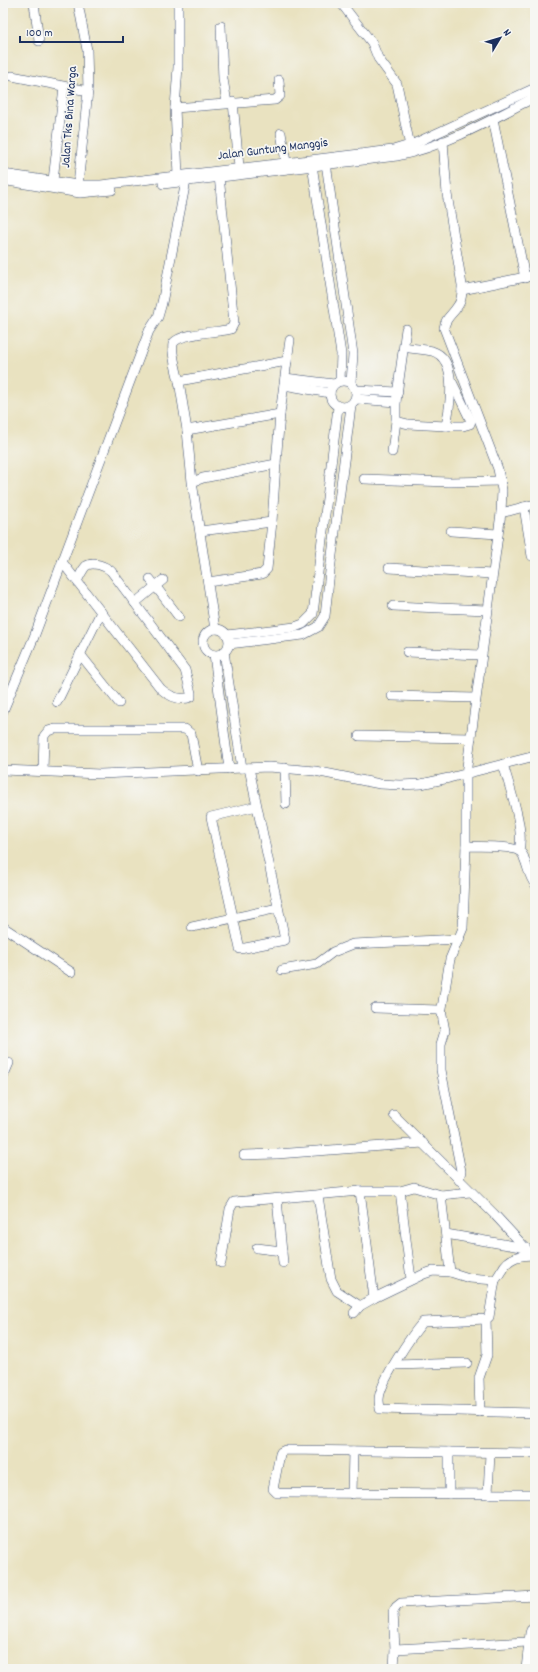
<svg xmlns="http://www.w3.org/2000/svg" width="538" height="1672" font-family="Dekko,sans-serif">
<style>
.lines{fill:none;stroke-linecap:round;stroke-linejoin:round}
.minor-casing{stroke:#3a4a6d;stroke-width:10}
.minor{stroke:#fff;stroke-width:9}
.labels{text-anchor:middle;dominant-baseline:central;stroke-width:3.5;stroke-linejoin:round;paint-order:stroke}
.street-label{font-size:13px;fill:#1b2f5e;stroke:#f6f6f2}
</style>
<rect width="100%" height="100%" fill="#f6f6f2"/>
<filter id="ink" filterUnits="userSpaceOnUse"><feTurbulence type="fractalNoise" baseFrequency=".025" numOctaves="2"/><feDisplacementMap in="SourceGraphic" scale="8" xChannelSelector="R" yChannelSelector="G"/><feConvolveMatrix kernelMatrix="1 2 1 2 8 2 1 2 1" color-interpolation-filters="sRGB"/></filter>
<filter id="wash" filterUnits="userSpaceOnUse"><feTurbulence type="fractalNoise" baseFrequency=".012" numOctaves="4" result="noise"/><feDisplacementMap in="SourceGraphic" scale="16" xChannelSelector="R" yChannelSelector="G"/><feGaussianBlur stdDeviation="0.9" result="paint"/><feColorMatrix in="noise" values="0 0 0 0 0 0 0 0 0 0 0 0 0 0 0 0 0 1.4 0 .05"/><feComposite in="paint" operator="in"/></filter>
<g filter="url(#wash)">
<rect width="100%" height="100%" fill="#e9e2c0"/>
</g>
<g filter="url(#ink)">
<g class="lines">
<defs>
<g id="minor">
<polyline points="34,3 39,41"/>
<polyline points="78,3 87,50 88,91 78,185"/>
<polyline points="178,3 178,67 175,108 178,176"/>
<polyline points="341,3 372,43 378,58 397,84 410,146"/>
<polyline points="221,26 223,79 227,103"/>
<polyline points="12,76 88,91"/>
<polyline points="233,102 239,167"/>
<polyline points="175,108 275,100 280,96 279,80"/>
<polyline points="493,119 525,278"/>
<polyline points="281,133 286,162"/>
<polyline points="326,163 353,354 351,383"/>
<polyline points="312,165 341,354 340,381"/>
<polyline points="3,174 78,185 101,185 393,150 413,144 535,88"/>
<polyline points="53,180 64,87"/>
<polyline points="8,181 80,193 112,190"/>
<path d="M163,184L397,156C445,146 491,120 535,97"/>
<polyline points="462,290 535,275"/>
<path d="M404,347C413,349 423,349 432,351C459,359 450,406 446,426L408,424L396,421V402L406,329"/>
<polyline points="287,361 290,340"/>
<polyline points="285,378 334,384"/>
<circle cx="343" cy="394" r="13"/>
<path d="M179,381C177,373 171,351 173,344C177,334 215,332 226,330L231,329L234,323L219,176"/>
<polyline points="284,385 330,393"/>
<polyline points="356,390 398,392"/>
<polyline points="356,399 396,402"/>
<polyline points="446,426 463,426 470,424 471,421 452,382"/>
<polyline points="187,430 280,414"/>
<polyline points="392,452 396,421"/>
<polyline points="364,479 449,482 501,481"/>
<polyline points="192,482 187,430 179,381 287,361 280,414 276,464 203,478 192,482 215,629"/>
<polyline points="524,507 532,556"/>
<polyline points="501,513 535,504"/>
<polyline points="200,531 272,522"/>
<polyline points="451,531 498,534"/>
<path d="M62,562L161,689C169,696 180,701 191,697V693L185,670L111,571C105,566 93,561 86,566C82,570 80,576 77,581"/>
<polyline points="389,568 492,574"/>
<polyline points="150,579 179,617"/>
<polyline points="208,582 262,574 267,569 272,522 276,464"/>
<polyline points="135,603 163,580"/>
<polyline points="393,606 487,610"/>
<circle cx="216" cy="642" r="13"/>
<polyline points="227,635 295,627 303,624 313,614 338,407"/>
<polyline points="229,644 303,635 318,627 325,616 330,571 351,406"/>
<polyline points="224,652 242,768"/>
<polyline points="407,652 481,655"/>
<polyline points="80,654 119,703"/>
<polyline points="214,655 229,769"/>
<polyline points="392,696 475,698"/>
<polyline points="57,702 101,612"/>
<polyline points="3,711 34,637 149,331 158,317 162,303 186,181"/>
<polyline points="359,736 471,738"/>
<path d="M503,764C509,786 525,829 519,850"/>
<path d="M249,768C261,825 273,883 285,940L240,949L211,817L257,806"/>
<polyline points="285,768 286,804"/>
<polyline points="3,770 100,774 269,767 315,771 380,784 400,785 421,784 449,778 535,756"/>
<polyline points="43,771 44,736 48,731 55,729 185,729 191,734 198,771"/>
<path d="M466,846C479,847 510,845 519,851C521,852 524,856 524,858C528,867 529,877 535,884"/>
<polyline points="3,927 71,972"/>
<polyline points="192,927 278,908"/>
<polyline points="282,970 317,964 333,952 353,944 460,939"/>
<path d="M375,1008L439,1010L442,1008L450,959L463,928L466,846V774L501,513L502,490L498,469L444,328C445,318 452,315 457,307C462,301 462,293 462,285L447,194L443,141"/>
<polyline points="441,1009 445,1031 441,1044 441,1070 461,1171 459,1180"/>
<polyline points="3,1077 9,1063"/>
<polyline points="394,1115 495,1215 532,1255"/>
<polyline points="244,1155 277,1154 423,1143"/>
<polyline points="360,1191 374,1298"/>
<polyline points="400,1191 411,1279"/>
<polyline points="441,1195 450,1272"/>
<polyline points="318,1196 331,1279 337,1291 360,1306"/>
<polyline points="277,1199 283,1263"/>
<polyline points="446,1234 526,1248"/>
<polyline points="257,1248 282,1251"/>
<polyline points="221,1263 230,1209 234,1202 360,1191 400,1191 414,1187 441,1195 470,1192"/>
<path d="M495,1280L489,1317L486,1319L423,1322C411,1336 379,1383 379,1400C379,1403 380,1407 380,1409L535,1413"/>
<path d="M354,1313L360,1306L374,1298L424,1274L433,1271L450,1272L469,1278L495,1280C499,1276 499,1274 502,1270C509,1256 522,1255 535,1255"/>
<polyline points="394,1365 467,1363"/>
<polyline points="480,1412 479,1378 487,1355 486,1319"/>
<polyline points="535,1453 285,1450 281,1452 280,1454 273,1489 277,1493 535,1494"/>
<polyline points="352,1494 353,1451"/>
<polyline points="449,1494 449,1452"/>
<polyline points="488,1494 490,1453"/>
<polyline points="395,1649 528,1642"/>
<polyline points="394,1669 395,1649 393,1612 396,1607 401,1603 535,1596"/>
<polyline points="526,1669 530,1633 531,1630 535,1627"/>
</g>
</defs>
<use href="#minor" class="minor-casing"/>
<use href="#minor" class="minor"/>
</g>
</g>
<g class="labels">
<g class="street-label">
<text transform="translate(70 117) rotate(-86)">Jalan Tks Bina Warga</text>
<text transform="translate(273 150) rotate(-7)">Jalan Guntung Manggis</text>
</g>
</g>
<rect width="538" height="1672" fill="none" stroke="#f6f6f2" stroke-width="16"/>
<g transform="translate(500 38) rotate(52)" stroke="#f6f6f2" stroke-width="3" paint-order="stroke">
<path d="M0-3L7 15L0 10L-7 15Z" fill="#1b2f5e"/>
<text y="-6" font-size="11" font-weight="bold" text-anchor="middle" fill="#1b2f5e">N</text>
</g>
<path d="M20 36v6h103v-6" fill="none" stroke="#1b2f5e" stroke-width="2"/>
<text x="26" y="36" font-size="12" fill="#1b2f5e" stroke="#f6f6f2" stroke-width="3" paint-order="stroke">100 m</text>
</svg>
